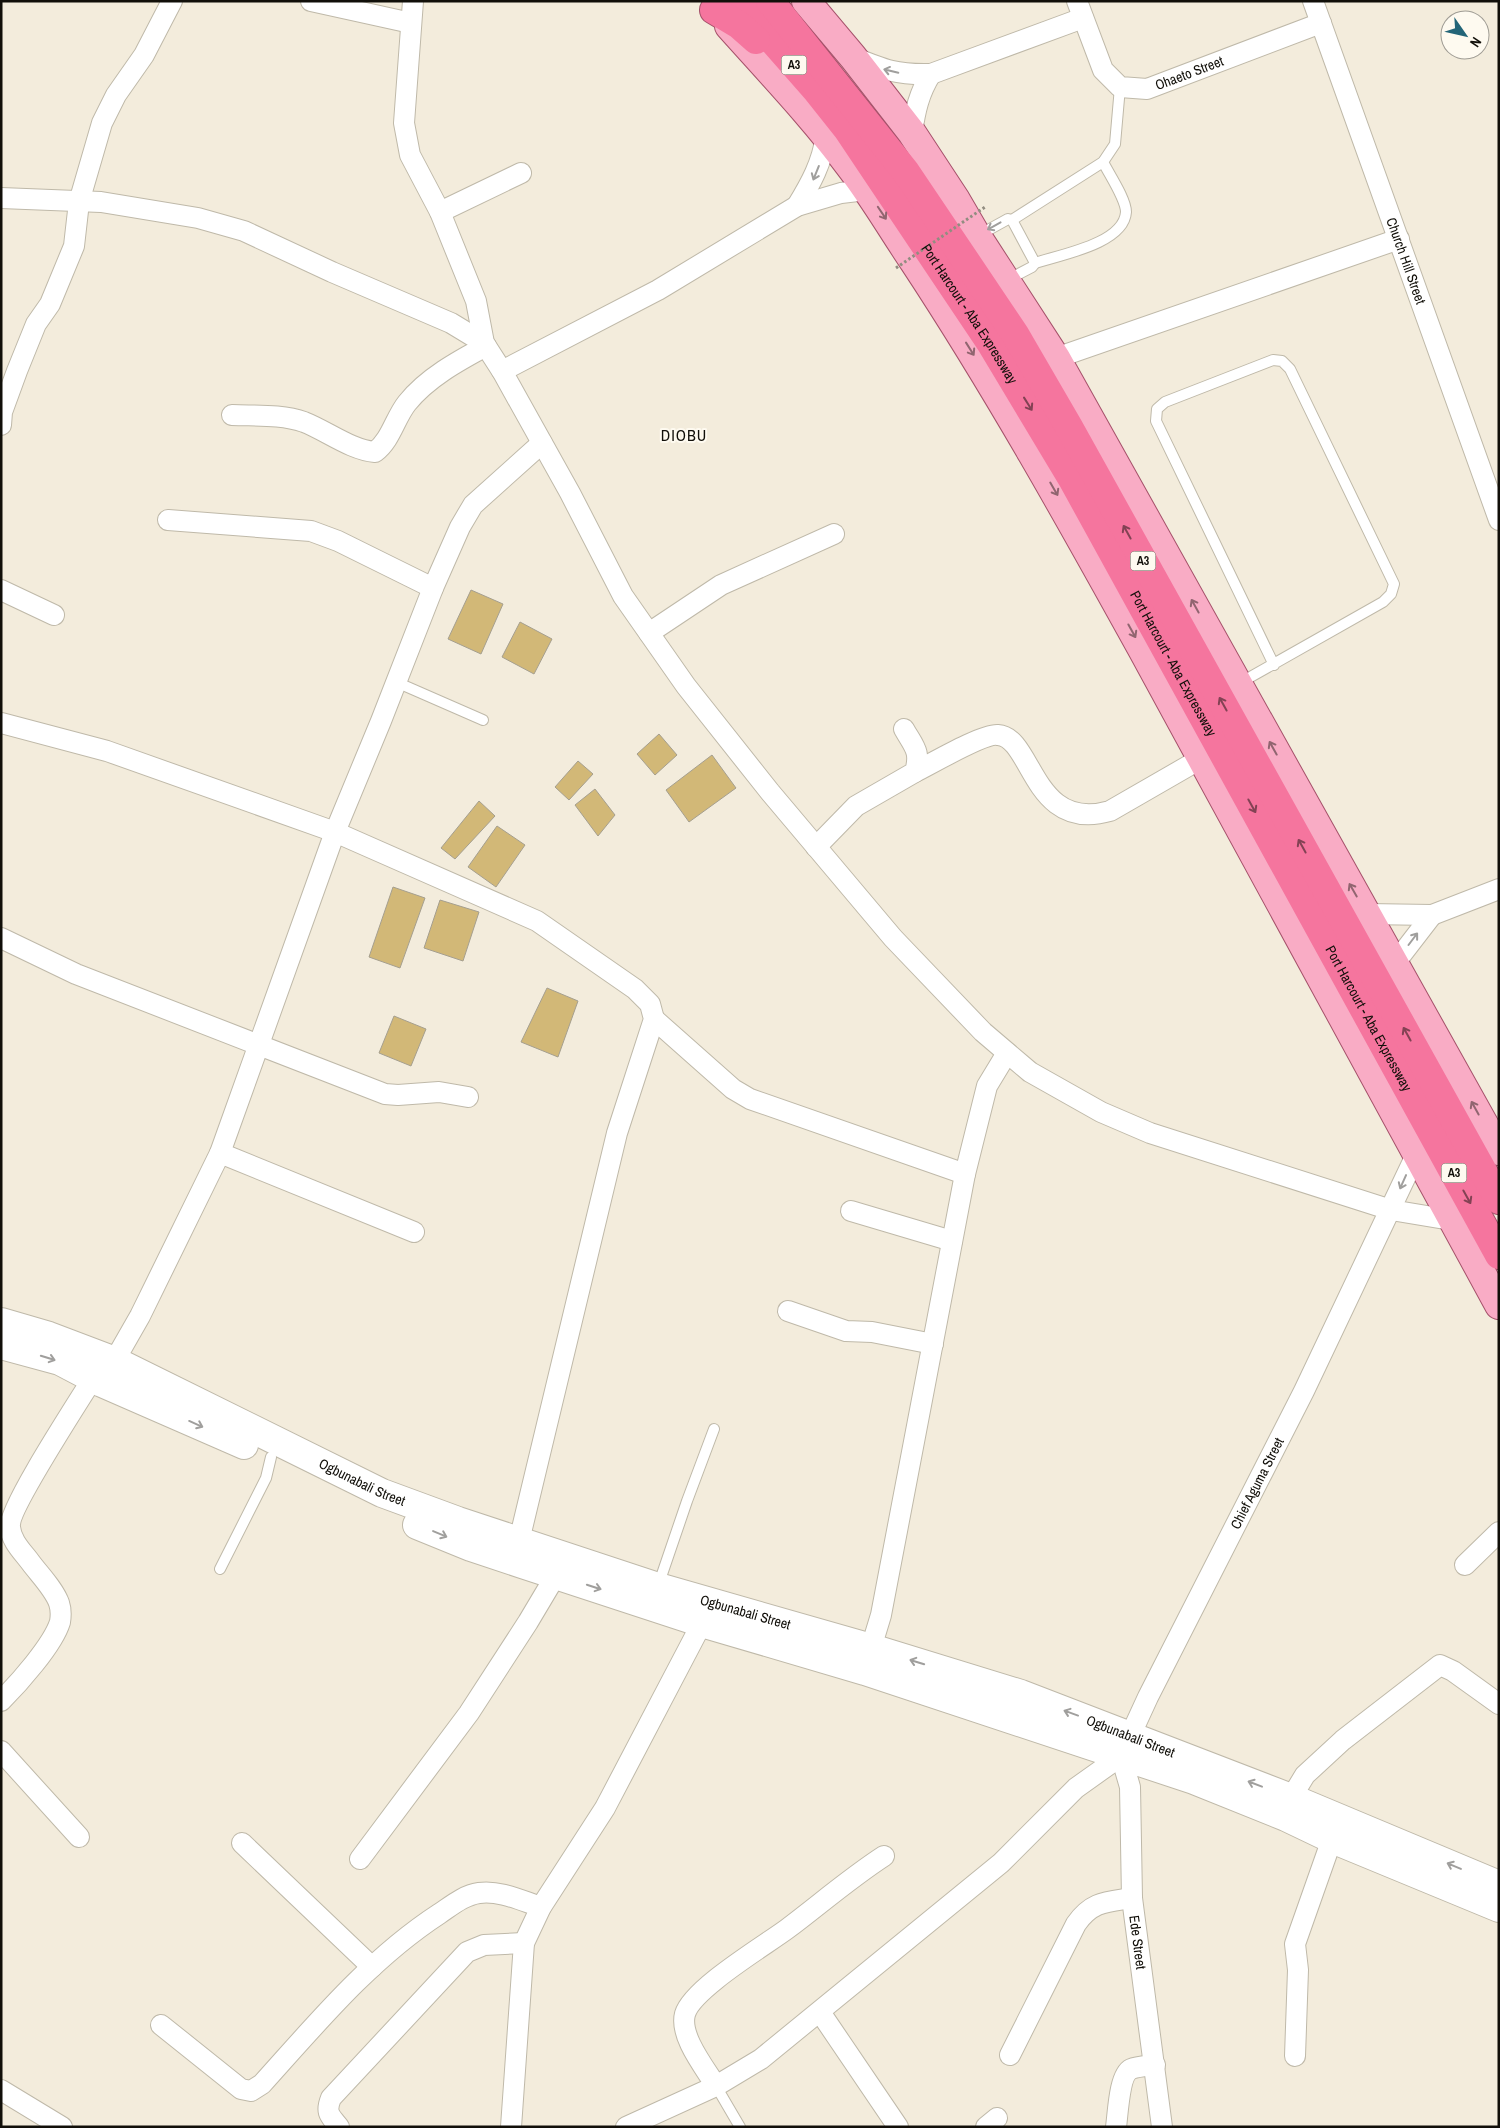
<svg xmlns="http://www.w3.org/2000/svg" width="1500" height="2128" font-family="'Archivo Narrow',sans-serif">
<style>
.building{fill:#d2b877;stroke:#a59f8f}
.lines{fill:none;stroke-linecap:round;stroke-linejoin:round}
.lane-casing{stroke:#bfb9a9;stroke-width:12}
.street-casing{stroke:#bfb9a9;stroke-width:22}
.secondary-casing{stroke:#bfb9a9;stroke-width:30}
.primary-casing{stroke:#a5516a;stroke-width:30}
.highway-casing{stroke:#a5516a;stroke-width:30}
.lane{stroke:#fff;stroke-width:10}
.street{stroke:#fff;stroke-width:20}
.secondary{stroke:#fff;stroke-width:28}
.primary{stroke:#f9acc5;stroke-width:28}
.highway{stroke:#f5759e;stroke-width:28}
.path-bridge{stroke:#928d81;stroke-width:3;stroke-dasharray:2.5 2.5;stroke-linecap:butt}
.oneway{stroke:#a09f9d}
.oneway2{stroke:#916570}
.oneway3{stroke:#834254}
.labels{text-anchor:middle;dominant-baseline:central;stroke-width:4;stroke-linejoin:round;paint-order:stroke}
.shield{fill:#fefaf0;stroke:#58564e;stroke-width:1}
.shield-label{font-size:12px;font-weight:bold;fill:#110f09}
.street-label{font-size:14px;fill:#110f09;stroke:#fefaf0}
.quarter-label{font-size:16px;letter-spacing:1px;fill:#110f09;stroke:#fefaf0}
</style>
<rect width="100%" height="100%" fill="#f3ecdc"/>
<g class="building">
<polygon points="471,590 503,604 481,654 448,639"/>
<polygon points="520,622 552,639 534,674 502,657"/>
<polygon points="659,734 677,755 655,775 637,754"/>
<polygon points="712,755 736,788 689,822 666,790"/>
<polygon points="578,761 593,774 569,800 555,787"/>
<polygon points="595,789 615,815 598,836 575,805"/>
<polygon points="479,801 495,816 455,859 441,848"/>
<polygon points="497,826 525,845 496,887 468,867"/>
<polygon points="393,887 425,898 400,968 369,957"/>
<polygon points="440,900 479,912 463,961 424,948"/>
<polygon points="547,988 578,1001 558,1057 521,1042"/>
<polygon points="394,1016 426,1029 411,1066 379,1053"/>
</g>
<g class="lines">
<defs>
<g id="lane">
<polyline points="1012,220 1103,162 1115,144 1120,87"/>
<polyline points="979,235 1008,219 1012,220 1035,263 1032,267 1007,280"/>
<path d="M1035,263C1059,255 1124,244 1126,212C1126,199 1109,174 1103,162"/>
<polyline points="396,682 483,720"/>
<polyline points="1238,684 1383,602 1391,594 1394,584 1290,369 1282,361 1273,360 1165,402 1157,409 1156,421 1274,665"/>
<polyline points="220,1569 266,1478 271,1457"/>
<polyline points="658,1586 687,1501 714,1429"/>
<polyline points="716,2086 740,2127"/>
</g>
<g id="street">
<polyline points="311,1 411,23"/>
<polyline points="413,1 404,123 410,155 440,212 476,301 484,343 502,371 570,493 623,596 686,686 770,792 893,938 983,1032 1030,1072 1101,1112 1150,1133 1391,1210 1451,1220"/>
<path id="s1" d="M1077,1L1103,70L1120,87L1147,89L1321,23"/>
<path id="s2" d="M1313,1L1499,520"/>
<path d="M853,57C884,70 897,75 931,74L1083,18"/>
<path d="M912,133C915,111 919,93 931,74"/>
<polyline points="1,198 101,202 198,218 244,231 332,272 451,323 484,343"/>
<path d="M797,206C811,183 822,163 826,136"/>
<polyline points="440,212 521,173"/>
<polyline points="1056,358 1399,239"/>
<polyline points="502,371 658,290 797,206 841,193 866,190"/>
<path d="M232,415C255,416 282,414 304,422C327,431 351,450 375,452C391,440 395,418 407,403C427,378 458,361 486,346"/>
<polyline points="1,425 2,412 17,371 36,324 50,304 74,246 79,202 102,123 116,95 144,55 172,1"/>
<polyline points="168,520 311,531 338,541 433,588"/>
<polyline points="1,590 54,615"/>
<polyline points="649,633 721,585 834,534"/>
<polyline points="1,723 107,751 335,832 537,921 635,989 650,1004 654,1019 617,1133 519,1541"/>
<path d="M915,772C931,764 984,733 998,735C1033,737 1032,833 1110,811L1202,758"/>
<path d="M816,847L856,806L915,772C921,751 914,747 904,729"/>
<polyline points="1367,914 1432,915 1499,889"/>
<polyline points="1,938 76,974 385,1094 398,1095 439,1092 468,1097"/>
<polyline points="1395,963 1432,915"/>
<polyline points="654,1019 733,1089 750,1099 965,1174"/>
<polyline points="220,1153 414,1232"/>
<polyline points="851,1211 952,1241"/>
<polyline points="788,1311 846,1331 872,1332 933,1344"/>
<polyline points="108,1372 140,1316 220,1153 335,832 381,721 433,588 460,527 473,505 542,443"/>
<polyline points="1465,1565 1499,1532"/>
<polyline points="871,1648 881,1615 965,1174 987,1086 1007,1053"/>
<path d="M1,1701C18,1684 53,1645 60,1622C61,1616 61,1609 59,1603C54,1589 40,1575 31,1563C23,1552 11,1541 10,1527C8,1509 79,1401 93,1378"/>
<path id="s3" d="M1125,1747L1148,1697L1304,1391L1416,1155"/>
<polyline points="1,1751 79,1837"/>
<path id="s4" d="M1121,1756L1130,1787L1132,1898L1162,2127"/>
<polyline points="1291,1798 1305,1775 1343,1740 1440,1665 1453,1671 1499,1704"/>
<polyline points="242,1843 372,1967"/>
<polyline points="360,1859 469,1713 528,1622 556,1575"/>
<polyline points="820,2012 898,2127"/>
<path d="M161,2025L241,2089L251,2091L262,2084C317,2023 370,1959 439,1914C451,1906 464,1895 479,1893C500,1890 522,1901 541,1907"/>
<path d="M1010,2055L1076,1924C1092,1901 1107,1902 1132,1898"/>
<polyline points="1295,2056 1298,1970 1295,1944 1332,1839"/>
<path d="M716,2086C705,2068 679,2036 685,2014C692,1989 764,1946 787,1929C819,1905 850,1878 884,1856"/>
<polyline points="1,2090 62,2127"/>
<path d="M339,2127C330,2116 325,2113 331,2098L467,1952L484,1945L524,1943"/>
<polyline points="511,2127 524,1943 541,1907 605,1808 702,1623"/>
<polyline points="626,2127 716,2086 761,2059 1001,1863 1076,1788 1121,1756"/>
<polyline points="986,2127 997,2118"/>
<path d="M1116,2127C1118,2114 1119,2075 1131,2069C1138,2066 1148,2066 1155,2065"/>
</g>
<g id="secondary">
<path id="s5" d="M1,1322L49,1336L115,1361L382,1493L458,1521L658,1587L871,1648L1021,1694L1291,1798L1499,1885"/>
<polyline points="1,1345 60,1361 102,1383 244,1445"/>
<polyline points="417,1525 471,1547 522,1564 702,1623 865,1671 1194,1780 1286,1817 1332,1839 1499,1908"/>
</g>
<g id="primary">
<polyline points="806,1 853,57 912,133 956,200 977,236 1056,358 1499,1151"/>
<path d="M729,26C770,72 814,118 851,168C874,198 893,231 914,262C997,388 1070,519 1143,651C1263,868 1379,1088 1499,1305"/>
</g>
<g id="highway">
<path id="s6" d="M738,1L816,90L847,129L991,344L1072,479L1499,1255"/>
<polyline points="770,1 906,172 1015,334 1069,427 1499,1200"/>
<polyline points="714,10 739,25 756,40"/>
</g>
</defs>
<use href="#lane" class="lane-casing"/>
<use href="#street" class="street-casing"/>
<use href="#secondary" class="secondary-casing"/>
<use href="#primary" class="primary-casing"/>
<use href="#highway" class="highway-casing"/>
<use href="#lane" class="lane"/>
<use href="#street" class="street"/>
<use href="#secondary" class="secondary"/>
<use href="#primary" class="primary"/>
<use href="#highway" class="highway"/>
<polyline class="path-bridge" points="896,268 985,207"/>
</g>
<defs><path id="oneway-shaft" d="M-6 0H5M1.5-3L5.5 0L1.5 3" fill="none" stroke-width="1.6" stroke-linecap="round" stroke-linejoin="round" transform="scale(1.25)"/></defs>
<g class="oneway">
<use href="#oneway-shaft" transform="translate(891 71) rotate(-167)"/>
<use href="#oneway-shaft" transform="translate(816 173) rotate(112)"/>
<use href="#oneway-shaft" transform="translate(994 226) rotate(151)"/>
<use href="#oneway-shaft" transform="translate(1413 939) rotate(-53)"/>
<use href="#oneway-shaft" transform="translate(1403 1182) rotate(114)"/>
<use href="#oneway-shaft" transform="translate(48 1358) rotate(17)"/>
<use href="#oneway-shaft" transform="translate(196 1424) rotate(24)"/>
<use href="#oneway-shaft" transform="translate(440 1534) rotate(23)"/>
<use href="#oneway-shaft" transform="translate(594 1587) rotate(18)"/>
<use href="#oneway-shaft" transform="translate(917 1662) rotate(-163)"/>
<use href="#oneway-shaft" transform="translate(1071 1713) rotate(-160)"/>
<use href="#oneway-shaft" transform="translate(1255 1784) rotate(-159)"/>
<use href="#oneway-shaft" transform="translate(1454 1866) rotate(-157)"/>
</g>
<g class="oneway2">
<use href="#oneway-shaft" transform="translate(882 213) rotate(56)"/>
<use href="#oneway-shaft" transform="translate(970 349) rotate(58)"/>
<use href="#oneway-shaft" transform="translate(1054 489) rotate(60)"/>
<use href="#oneway-shaft" transform="translate(1195 606) rotate(-119)"/>
<use href="#oneway-shaft" transform="translate(1132 631) rotate(61)"/>
<use href="#oneway-shaft" transform="translate(1273 748) rotate(-119)"/>
<use href="#oneway-shaft" transform="translate(1353 890) rotate(-120)"/>
<use href="#oneway-shaft" transform="translate(1475 1108) rotate(-119)"/>
</g>
<g class="oneway3">
<use href="#oneway-shaft" transform="translate(1028 404) rotate(58)"/>
<use href="#oneway-shaft" transform="translate(1127 532) rotate(-119)"/>
<use href="#oneway-shaft" transform="translate(1223 704) rotate(-119)"/>
<use href="#oneway-shaft" transform="translate(1252 806) rotate(61)"/>
<use href="#oneway-shaft" transform="translate(1302 846) rotate(-119)"/>
<use href="#oneway-shaft" transform="translate(1407 1034) rotate(-119)"/>
<use href="#oneway-shaft" transform="translate(1467 1197) rotate(61)"/>
</g>
<g class="labels">
<g class="shield">
<rect x="781.5" y="55.5" width="25" height="19" rx="4"/>
<rect x="1130.5" y="551.5" width="25" height="19" rx="4"/>
<rect x="1441.5" y="1163.5" width="25" height="19" rx="4"/>
</g>
<g class="shield-label">
<text x="794" y="65">A3</text>
<text x="1143" y="561">A3</text>
<text x="1454" y="1173">A3</text>
</g>
<g class="street-label">
<text stroke="none"><textPath href="#s1" startOffset="170">Ohaeto Street</textPath></text>
<text stroke="none"><textPath href="#s2" startOffset="276">Church Hill Street</textPath></text>
<text stroke="none"><textPath href="#s6" startOffset="390">Port Harcourt - Aba Expressway</textPath></text>
<text stroke="none"><textPath href="#s6" startOffset="795">Port Harcourt - Aba Expressway</textPath></text>
<text stroke="none"><textPath href="#s6" startOffset="1200">Port Harcourt - Aba Expressway</textPath></text>
<text stroke="none"><textPath href="#s5" startOffset="396">Ogbunabali Street</textPath></text>
<text stroke="none"><textPath href="#s3" startOffset="295">Chief Aguma Street</textPath></text>
<text stroke="none"><textPath href="#s5" startOffset="801">Ogbunabali Street</textPath></text>
<text stroke="none"><textPath href="#s5" startOffset="1206">Ogbunabali Street</textPath></text>
<text stroke="none"><textPath href="#s4" startOffset="188">Ede Street</textPath></text>
</g>
<g class="quarter-label">
<text x="684" y="435">DIOBU</text>
</g>
</g>
<rect width="1500" height="2128" fill="none" stroke="#110f09" stroke-width="5"/>
<g transform="translate(1465 35) rotate(124)"><circle r="24" fill="#fefaf0" stroke="#9f9c94"/>
<path d="M0-4L9 19L0 12L-9 19Z" fill="#236578"/>
<text y="-8" font-size="14" font-weight="bold" text-anchor="middle" fill="#110f09">N</text>
</g>
</svg>
